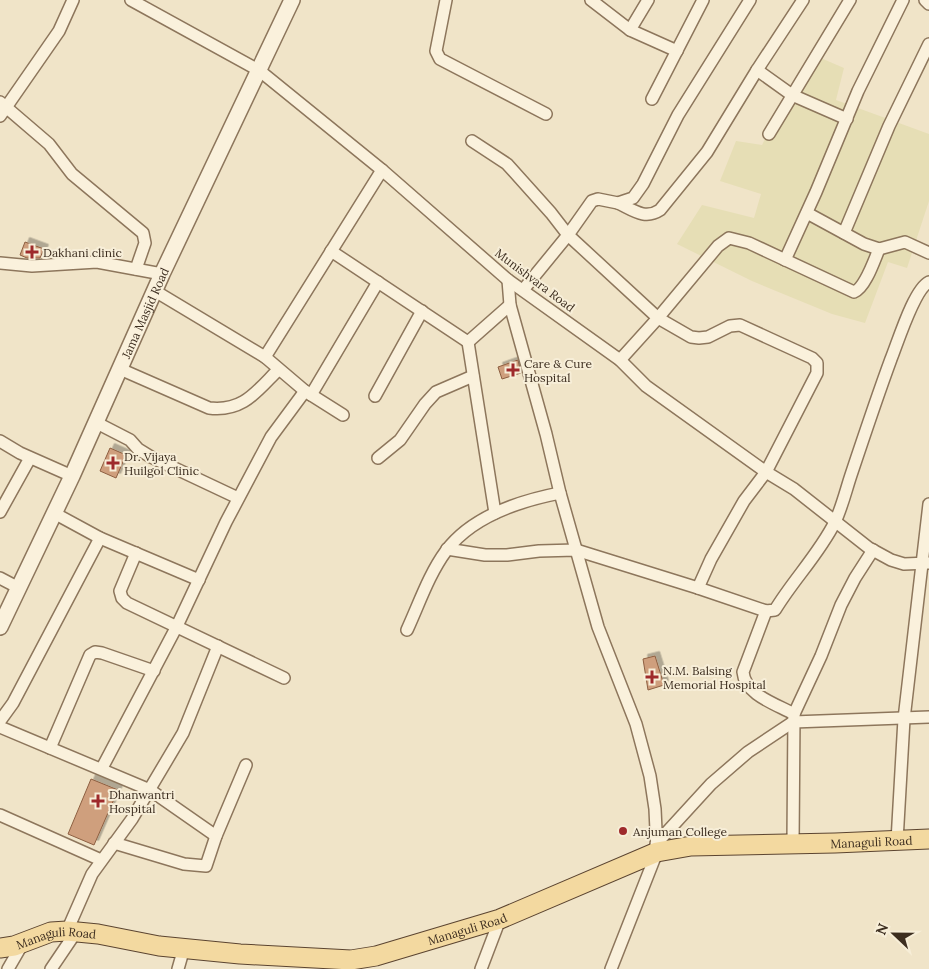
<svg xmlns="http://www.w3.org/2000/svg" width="929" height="969" font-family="Lora,serif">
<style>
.farmland{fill:#e6deb5}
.building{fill:#cf9f7d;stroke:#8d5f41;filter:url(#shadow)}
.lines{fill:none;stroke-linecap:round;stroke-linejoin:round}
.minor-casing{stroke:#8d765c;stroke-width:14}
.tertiary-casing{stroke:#8d765c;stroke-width:18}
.primary-casing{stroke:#5b4430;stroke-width:21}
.minor{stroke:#faf1dc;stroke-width:11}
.tertiary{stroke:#faf1dc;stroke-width:15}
.primary{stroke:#f3d9a0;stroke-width:19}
.poi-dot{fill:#9e2a2b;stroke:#f7eed8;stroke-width:2}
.labels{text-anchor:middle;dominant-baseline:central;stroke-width:4;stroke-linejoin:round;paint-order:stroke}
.poi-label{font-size:12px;fill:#3d2e20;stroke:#f7eed8;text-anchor:start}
.street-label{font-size:12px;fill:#3d2e20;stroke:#f7eed8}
</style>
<defs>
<filter id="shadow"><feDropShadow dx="4.5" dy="-4.5" stdDeviation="0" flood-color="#0004"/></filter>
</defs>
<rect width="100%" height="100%" fill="#f0e4c8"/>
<polygon class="farmland" points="816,56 844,68 836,100 929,134 929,201 907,268 888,262 865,323 832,314 752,281 677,244 702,205 754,218 761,194 720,181 736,141 762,145 776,117"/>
<g class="building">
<polygon points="25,242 44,249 40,258 27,258 20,255"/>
<polygon points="518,360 521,373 502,379 498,367"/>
<polygon points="110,448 126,455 116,478 100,471"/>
<polygon points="655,656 664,685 648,690 643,659"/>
<polygon points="91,779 118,790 94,845 68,834"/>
</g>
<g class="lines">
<defs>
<g id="minor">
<polyline points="131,0 260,71 382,170 508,280 620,360 646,386 766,472 794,489 869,548 891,560 904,564 929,563"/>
<polyline points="446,0 436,51 440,59 546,114"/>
<polyline points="591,0 630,30 677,51"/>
<polyline points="925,0 929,4"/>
<polyline points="630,30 648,0"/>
<polyline points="757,70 792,95 847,119"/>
<polyline points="652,99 703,0"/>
<polyline points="0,102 49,144 72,174 143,233 145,243 136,269"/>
<polyline points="0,116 59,31 73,0"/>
<polyline points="769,134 850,0"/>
<polyline points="472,141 507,164 551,213 568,235 658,318 691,337 699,338 708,337 730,326 740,325 812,358 817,363 817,373 766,472 744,501 711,559 698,588"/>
<path d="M618,203C633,210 645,220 660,210L707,152L757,70L803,0"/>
<polyline points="807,213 864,244 879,249 905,242 929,253"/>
<polyline points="844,233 889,126 929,44"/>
<polyline points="331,251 468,342 510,305"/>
<polyline points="785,260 816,192 858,91 903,0"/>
<polyline points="0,263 32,266 97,262 162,274"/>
<polyline points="508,280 510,305 546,434 560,493 598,627 636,724 650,776 655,809 657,852 611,969"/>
<polyline points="523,290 568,235 592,201 598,199 618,203 633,198 643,184 678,115 750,0"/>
<polyline points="155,291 265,357 305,391 343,415"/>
<polyline points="468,342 495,513"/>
<polyline points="265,357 382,170"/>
<path d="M620,360L658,318L718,246L729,238L749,243L854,292C865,288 874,261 879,249"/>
<path d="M120,369L209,408C243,412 256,392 278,370"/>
<polyline points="311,395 378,282"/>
<polyline points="375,396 422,311"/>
<polyline points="95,422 130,440 138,449 151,457 238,498"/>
<polyline points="0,441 20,453 72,476"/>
<polyline points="378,458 400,440 425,404 436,392 473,376"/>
<polyline points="0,512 30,458"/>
<polyline points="54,513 100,538 199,580"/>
<path d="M447,549L485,555H507L539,551L576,550L698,588L766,611L775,610C793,580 819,554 835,522C842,507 846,490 851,475C864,436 877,397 891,359C898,342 914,289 929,282"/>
<polyline points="136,553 120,591 122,598 127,603 284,678"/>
<polyline points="0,578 19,588"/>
<path d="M766,611L743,672C745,695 776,704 794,714"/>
<path d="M407,630C419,604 429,574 446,551C472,516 519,501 560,493"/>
<polyline points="0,721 13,703 100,538"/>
<polyline points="0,727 150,790 216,836"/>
<polyline points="50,748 90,655 95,652 102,653 154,671"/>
<polyline points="102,768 177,626 226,522 271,437 305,391"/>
<polyline points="0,815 101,860"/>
<polyline points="897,841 904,719 929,504"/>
<polyline points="114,843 184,864 206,866 216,836 246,765"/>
<polyline points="656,844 711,784 748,752 793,722 929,717"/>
<polyline points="793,844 794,714 821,656 841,605 855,578 873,550"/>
<polyline points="67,931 92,874 132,819 183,733 218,646"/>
<polyline points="8,969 23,943"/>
<polyline points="51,969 76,932"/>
<polyline points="178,969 184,948"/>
<polyline points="481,969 500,919"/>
</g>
<g id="tertiary">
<path id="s1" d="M0,627L72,476L162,274L292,0"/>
</g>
<g id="primary">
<path id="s2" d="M0,948L14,946L51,932L67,931L98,934L159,946L240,954L351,960L376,956L500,919L657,852L691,846L835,843L929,839"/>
</g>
</defs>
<use href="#minor" class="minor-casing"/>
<use href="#tertiary" class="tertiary-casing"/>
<use href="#primary" class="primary-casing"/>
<use href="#minor" class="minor"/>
<use href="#tertiary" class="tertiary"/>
<use href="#primary" class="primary"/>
</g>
<g class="poi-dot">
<path d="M29.5 244.5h5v5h5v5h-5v5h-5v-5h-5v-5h5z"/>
<path d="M510.5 362.5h5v5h5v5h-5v5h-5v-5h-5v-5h5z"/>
<path d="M110.5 455.5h5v5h5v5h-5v5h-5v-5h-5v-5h5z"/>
<path d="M649.5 669.5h5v5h5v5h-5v5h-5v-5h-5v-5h5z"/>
<path d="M95.5 793.5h5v5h5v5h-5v5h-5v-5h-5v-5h5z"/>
<circle cx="623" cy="831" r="5"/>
</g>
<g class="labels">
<g class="poi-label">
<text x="43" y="252">Dakhani clinic</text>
<text x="524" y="363">Care &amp; Cure<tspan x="524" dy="14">Hospital</tspan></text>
<text x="124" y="456">Dr. Vijaya<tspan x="124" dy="14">Huilgol Clinic</tspan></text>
<text x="663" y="670">N.M. Balsing<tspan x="663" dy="14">Memorial Hospital</tspan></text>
<text x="109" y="794">Dhanwantri<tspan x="109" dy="14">Hospital</tspan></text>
<text x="633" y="831">Anjuman College</text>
</g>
<g class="street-label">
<text transform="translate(535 280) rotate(37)">Munishvara Road</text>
<text stroke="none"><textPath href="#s1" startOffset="346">Jama Masjid Road</textPath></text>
<text stroke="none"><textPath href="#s2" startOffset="896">Managuli Road</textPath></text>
<text stroke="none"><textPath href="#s2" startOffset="476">Managuli Road</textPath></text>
<text stroke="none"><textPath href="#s2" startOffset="58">Managuli Road</textPath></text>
</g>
</g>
<g transform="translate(894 934) rotate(292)" stroke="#f7eed8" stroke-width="4" paint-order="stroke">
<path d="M0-4L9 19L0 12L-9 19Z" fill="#3d2e20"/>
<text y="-8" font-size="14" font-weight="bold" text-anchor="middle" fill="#3d2e20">N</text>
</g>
</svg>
